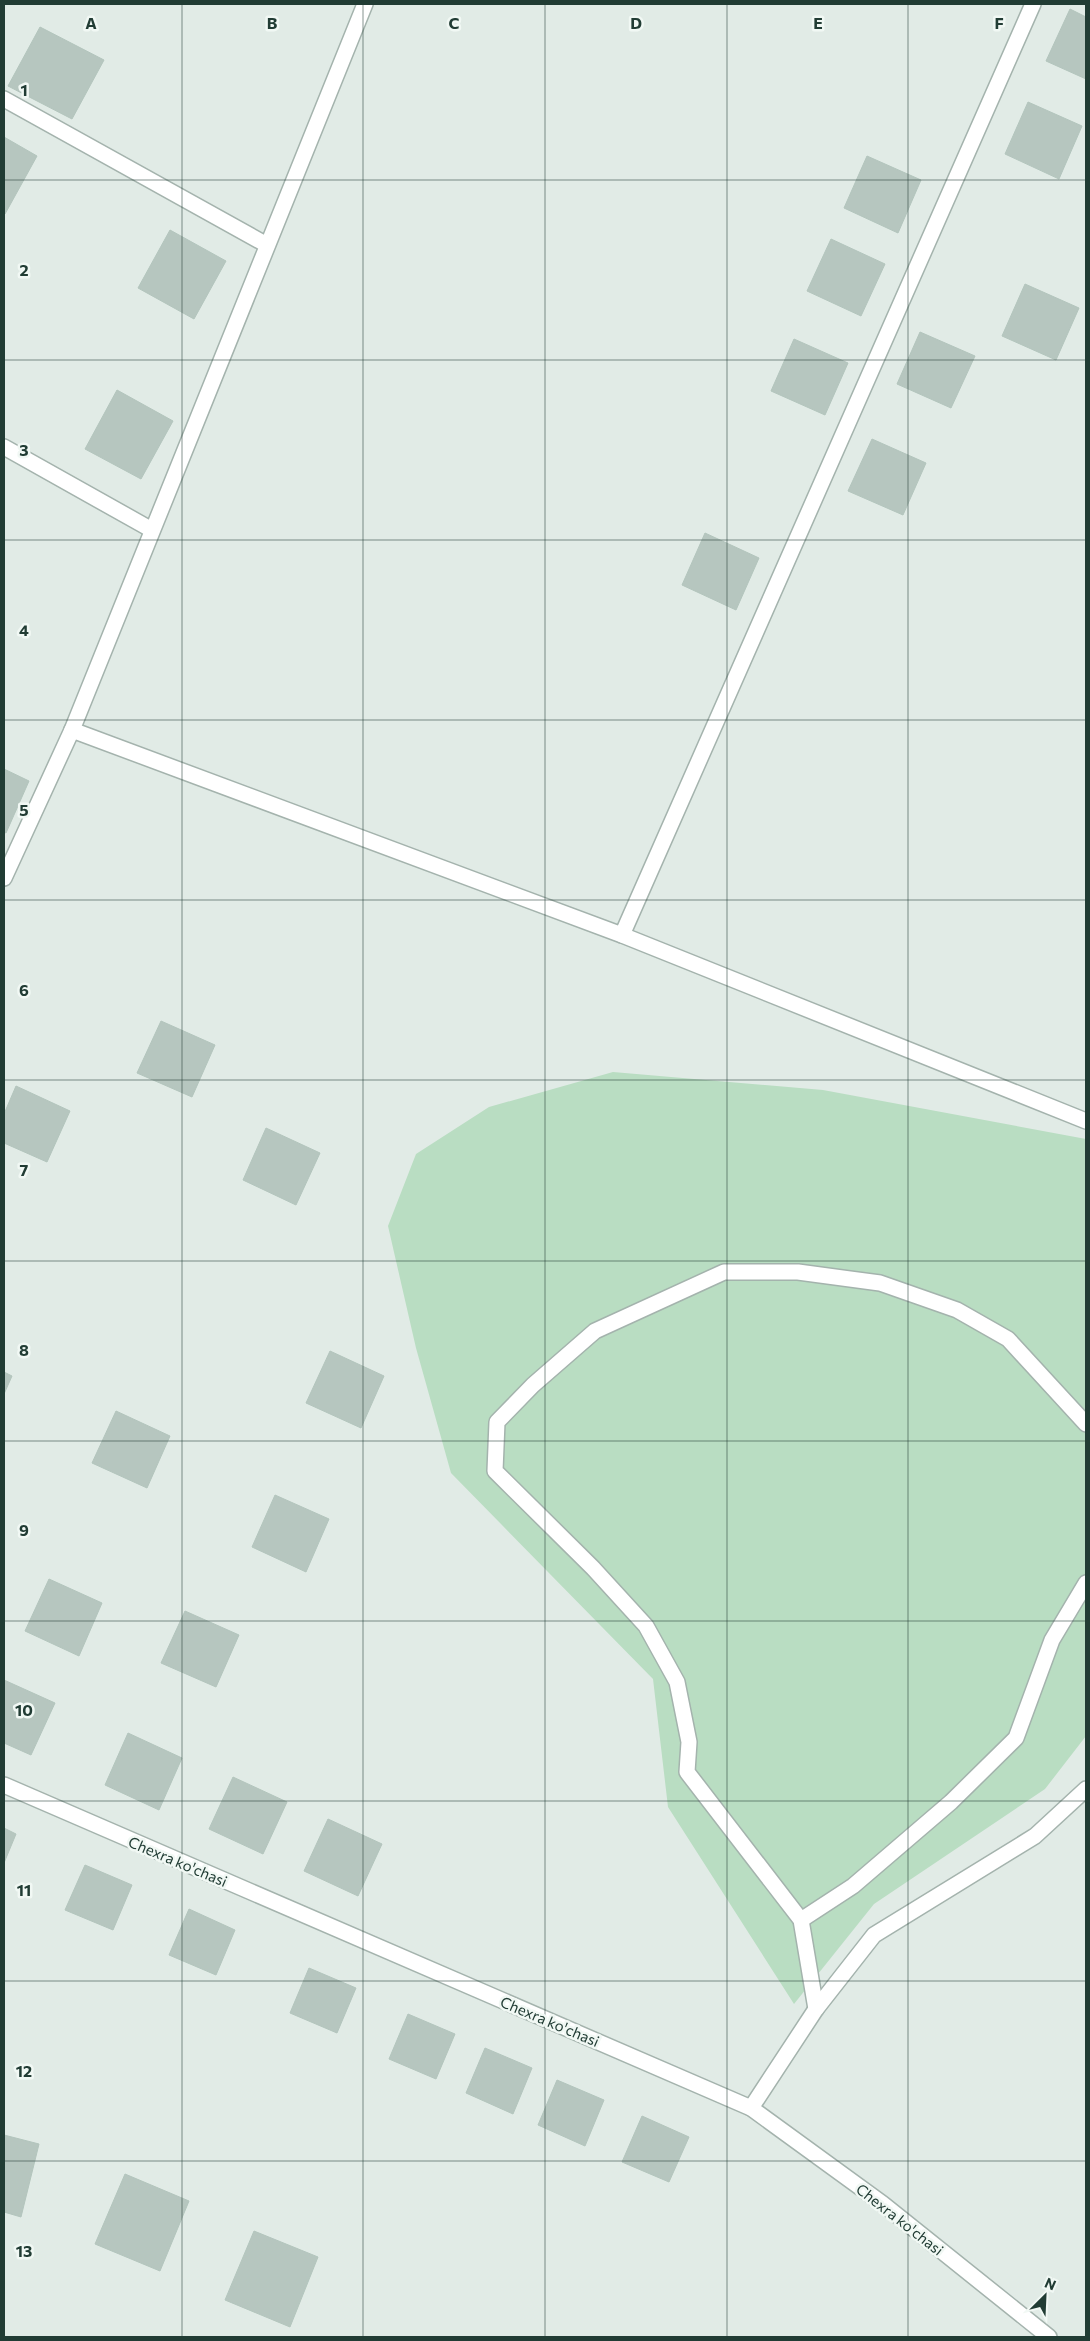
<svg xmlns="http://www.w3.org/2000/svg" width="1090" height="2341" font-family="Commissioner,sans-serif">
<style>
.green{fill:#b9ddc2}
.building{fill:#b6c6bf;stroke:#b3c5bd}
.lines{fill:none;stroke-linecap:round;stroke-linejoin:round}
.minor-casing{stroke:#a4b3ad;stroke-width:18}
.minor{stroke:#fff;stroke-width:15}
.grid{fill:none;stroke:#213c34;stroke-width:1;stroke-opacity:0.55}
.labels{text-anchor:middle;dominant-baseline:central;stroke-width:5;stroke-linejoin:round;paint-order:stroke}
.street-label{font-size:15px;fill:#213c34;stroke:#f1f8f4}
.grid-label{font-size:16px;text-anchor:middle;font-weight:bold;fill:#213c34;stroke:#f1f8f4;stroke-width:5;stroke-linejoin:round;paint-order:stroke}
</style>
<rect width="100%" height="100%" fill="#e1ebe6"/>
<polygon class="green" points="613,1072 823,1090 1086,1139 1086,1736 1045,1789 874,1904 794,2004 668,1807 653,1679 451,1473 416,1348 388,1226 416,1154 489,1107"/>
<g class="building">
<polygon points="1070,9 1086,17 1086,79 1046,61"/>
<polygon points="40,27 104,60 72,119 8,86"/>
<polygon points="1028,102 1082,126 1059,179 1005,154"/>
<polygon points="4,137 37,156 5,214 4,213"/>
<polygon points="867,156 921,180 898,233 844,208"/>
<polygon points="170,230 226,261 194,319 138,288"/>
<polygon points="831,239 885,264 861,316 807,291"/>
<polygon points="1025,284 1079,308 1056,360 1002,336"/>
<polygon points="920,332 975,356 951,408 897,384"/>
<polygon points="794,339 848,363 825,415 771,391"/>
<polygon points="117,390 173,421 141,479 85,449"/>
<polygon points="872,439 926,463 903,515 848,491"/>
<polygon points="705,533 759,558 736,610 682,585"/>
<polygon points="4,769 29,781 6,833 4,832"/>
<polygon points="161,1021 215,1045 192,1097 137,1073"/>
<polygon points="16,1086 70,1111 47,1162 4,1143 4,1114"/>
<polygon points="266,1128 320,1153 296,1205 243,1180"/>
<polygon points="330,1351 384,1376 361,1428 306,1403"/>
<polygon points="4,1372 12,1376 4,1394"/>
<polygon points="116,1411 170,1436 147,1488 92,1463"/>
<polygon points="275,1495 329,1519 306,1572 252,1547"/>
<polygon points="49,1579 102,1603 79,1656 25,1631"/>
<polygon points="185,1611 239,1635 216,1687 161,1663"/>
<polygon points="4,1680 55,1703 31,1755 4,1743"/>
<polygon points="128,1733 182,1758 159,1810 105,1785"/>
<polygon points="233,1777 287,1802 263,1854 209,1829"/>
<polygon points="328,1819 382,1844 358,1896 304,1871"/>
<polygon points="4,1828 16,1834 4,1863"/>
<polygon points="85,1865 132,1885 113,1930 65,1910"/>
<polygon points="189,1909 235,1930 216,1975 169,1955"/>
<polygon points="309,1968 356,1988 337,2033 290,2013"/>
<polygon points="408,2014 455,2034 436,2079 389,2059"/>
<polygon points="485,2048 532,2068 513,2114 466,2093"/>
<polygon points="557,2080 604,2100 585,2146 538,2125"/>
<polygon points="642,2116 689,2137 669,2182 622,2162"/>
<polygon points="4,2135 39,2144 21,2217 4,2212"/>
<polygon points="125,2174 189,2201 160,2271 95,2244"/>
<polygon points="254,2231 318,2257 290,2327 225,2300"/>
</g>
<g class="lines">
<defs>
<g id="minor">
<polyline points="4,99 267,245"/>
<polyline points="4,447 152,530"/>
<polyline points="72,730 622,935 1086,1121"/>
<polyline points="4,878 72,730 365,4"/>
<polyline points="622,935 1033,4"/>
<polyline points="4,1785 751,2108 883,2204 1049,2337"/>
<polyline points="801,1920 853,1886 951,1802 1016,1738 1052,1640 1086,1583"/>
<polyline points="816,2009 801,1920 687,1772 689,1742 677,1682 646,1626 593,1568 495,1471 497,1422 533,1385 595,1331 724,1272 798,1272 880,1283 957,1310 1008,1339 1086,1424"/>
<polyline points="751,2108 816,2009 874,1935 1035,1836 1086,1789"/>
</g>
</defs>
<use href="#minor" class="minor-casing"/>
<use href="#minor" class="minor"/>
</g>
<path class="grid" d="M182,4V2337M363,4V2337M545,4V2337M727,4V2337M908,4V2337M4,180H1086M4,360H1086M4,540H1086M4,720H1086M4,900H1086M4,1080H1086M4,1261H1086M4,1441H1086M4,1621H1086M4,1801H1086M4,1981H1086M4,2161H1086"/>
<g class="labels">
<g class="street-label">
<text transform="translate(178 1861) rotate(23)">Chexra ko'chasi</text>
<text transform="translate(550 2021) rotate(23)">Chexra ko'chasi</text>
<text transform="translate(900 2219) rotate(38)">Chexra ko'chasi</text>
</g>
</g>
<g class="grid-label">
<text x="91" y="29">A</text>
<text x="272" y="29">B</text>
<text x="454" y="29">C</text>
<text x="636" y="29">D</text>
<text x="818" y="29">E</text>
<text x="999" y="29">F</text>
<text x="24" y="96">1</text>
<text x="24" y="276">2</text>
<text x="24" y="456">3</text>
<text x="24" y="636">4</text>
<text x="24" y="816">5</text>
<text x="24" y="996">6</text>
<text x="24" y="1176">7</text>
<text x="24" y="1356">8</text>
<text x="24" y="1536">9</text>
<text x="24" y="1716">10</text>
<text x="24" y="1896">11</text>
<text x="24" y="2077">12</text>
<text x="24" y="2257">13</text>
</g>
<rect width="1090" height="2341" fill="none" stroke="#213c34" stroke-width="10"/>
<g transform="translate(1045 2296) rotate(24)" stroke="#f1f8f4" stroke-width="4" paint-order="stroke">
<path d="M0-4L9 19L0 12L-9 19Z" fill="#213c34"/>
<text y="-8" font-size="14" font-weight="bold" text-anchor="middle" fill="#213c34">N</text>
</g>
</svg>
